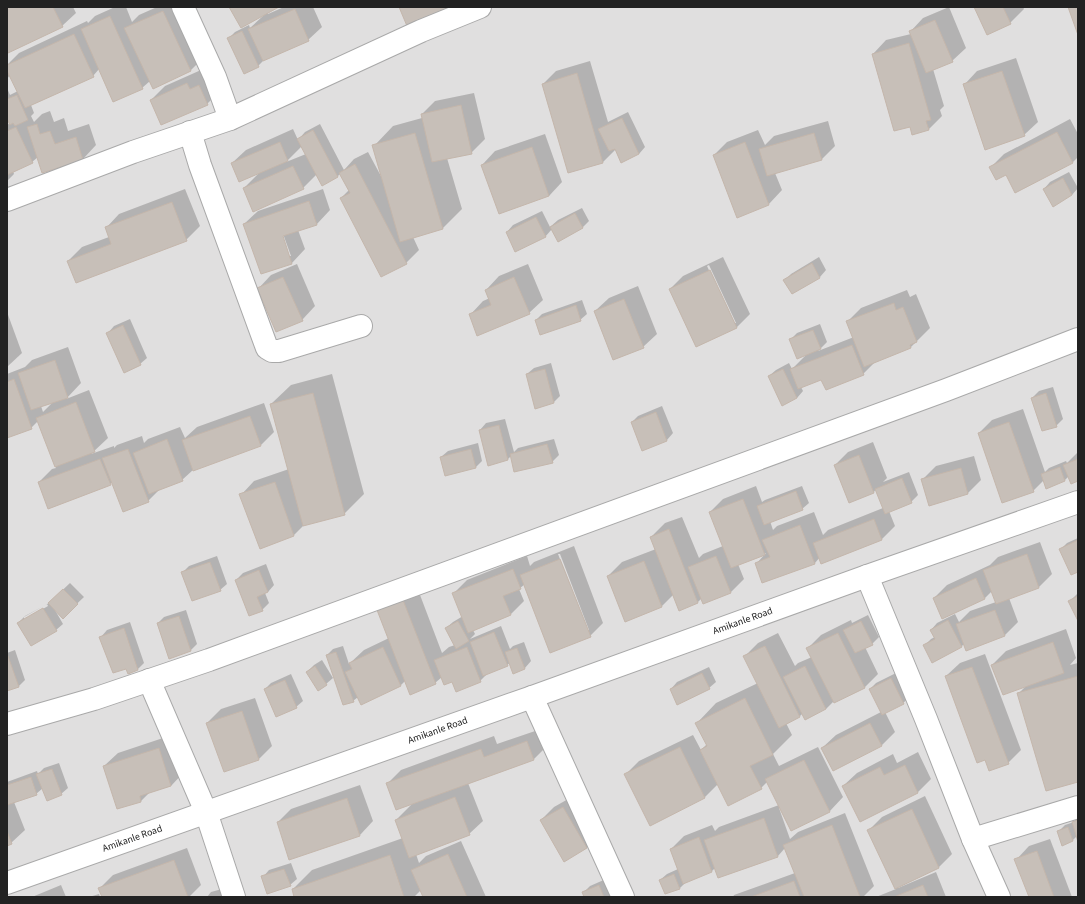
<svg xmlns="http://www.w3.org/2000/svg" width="1085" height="904" font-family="'Source Sans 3',sans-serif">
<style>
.residential{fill:#e0dfdf}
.shadow{fill:#0003;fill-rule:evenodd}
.building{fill:#c7bfb8;stroke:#c4b6ab}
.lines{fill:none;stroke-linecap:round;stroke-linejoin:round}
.minor-casing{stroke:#a9a9a9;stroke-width:24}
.tertiary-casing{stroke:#a9a9a9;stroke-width:24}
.minor{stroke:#fff;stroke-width:22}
.tertiary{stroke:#fff;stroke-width:22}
.labels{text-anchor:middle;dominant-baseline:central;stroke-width:4;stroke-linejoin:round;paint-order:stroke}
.street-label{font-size:10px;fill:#222;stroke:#fff}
</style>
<rect width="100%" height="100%" fill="#f2efe9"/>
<rect class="residential" x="7" y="7" width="1071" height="890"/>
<g class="shadow">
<polygon points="7,7 73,7 76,13 62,26 7,49"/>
<polygon points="115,7 126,7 132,22 139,15 157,7 181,7 204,57 191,70 153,88 150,81 142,88 99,69 93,76 31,105 34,113 31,116 34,122 42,114 50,111 54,122 64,118 68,131 89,124 96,145 83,159 38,157 32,162 13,171 14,174 7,181 7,125 10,123 7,116 7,88 10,95 18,91 10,75 7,79 7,61 8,64 19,53 87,21 88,23 95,16"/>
<polygon points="230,7 277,7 267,13 268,14 284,7 313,7 322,27 308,40 265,59 258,66 229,38 235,32 249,25 250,28 264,15"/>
<polygon points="949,7 966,48 952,61 933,69 944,106 940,110 942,116 928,130 911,125 873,54 886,40 911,34 910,32 923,18"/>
<polygon points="975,7 1023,7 1024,9 1010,23"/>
<polygon points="1016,58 1038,122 1024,135 964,85 977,71"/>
<polygon points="590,61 608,122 628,112 645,147 639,154 616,149 603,162 543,84 556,71"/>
<polygon points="201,70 220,91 207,104 151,100 165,86"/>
<path d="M474,93L485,139L471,153L447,158L462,209L443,228L413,237L419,250L406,263L341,198L349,190L341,173L337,177L317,174L303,188H244L259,173L232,163L246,150L293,129L298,140L305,132L320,124L344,170L354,159L368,152L382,178L374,146L393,126L422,118V114L435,101ZM302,146L306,154L286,162Z"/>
<polygon points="1070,119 1078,134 1078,157 1073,162 1016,192 1007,173 991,167 1004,154"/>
<polygon points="828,121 835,146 822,159 775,173 782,190 769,204 738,216 714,155 727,142 758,130 765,145 774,136"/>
<polygon points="545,134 562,182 549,196 482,165 495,151"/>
<polygon points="1069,172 1078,188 1072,195 1044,189 1050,182"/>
<polygon points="185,189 200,226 186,240 68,261 82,247 109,237 106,228 119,214"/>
<path d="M323,189L330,210L317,224L298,230L305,249L292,263L261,273L244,224L258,211ZM282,231L291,256H289L280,232Z"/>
<polygon points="582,208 589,221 582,228 552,229 545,237 507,232 513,225 542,211 550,227 558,220"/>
<path d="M723,257L750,314L737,327L697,346L670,289L683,276ZM709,265L736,323H734L707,266Z"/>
<polygon points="819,257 826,270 820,277 792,293 785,280 791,274"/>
<polygon points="297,264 315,306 302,320 258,289 271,275"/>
<polygon points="528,264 543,300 529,313 470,315 483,301 490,298 486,290 499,276"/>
<polygon points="638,286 657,334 643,347 595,311 609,298"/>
<polygon points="907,290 910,297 916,294 930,328 911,347 876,361 863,374 822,378 801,387 803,391 797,398 769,376 776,370 789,363 792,369 807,354 790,340 797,333 820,324 827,342 818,351 854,337 848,321 861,308"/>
<polygon points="582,300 587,314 580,320 536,320 542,314"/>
<polygon points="7,312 22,353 7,367"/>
<polygon points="130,319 147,358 140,364 108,333 114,326"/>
<path d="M68,347L81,383L66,399L89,390L108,438L91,454L114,446V448L117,445L142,436L144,443L148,439L180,427L185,438L197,427L264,403L274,432L261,445L193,470L182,480L161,488L148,501L112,482L110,484L39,482L52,469L56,468L38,421L31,428L7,437V374L25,367L32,360ZM53,402L43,412L41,406Z"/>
<polygon points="551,363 560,396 554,402 527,374 534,368"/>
<polygon points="332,374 364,494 344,514 305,524 294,535 260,547 241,495 254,481 289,469 271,404 291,385"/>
<polygon points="1053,387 1063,419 1056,426 1032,398 1039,391"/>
<polygon points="662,406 673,433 667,440 642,449 632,422 638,416"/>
<polygon points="1023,409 1045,472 1049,468 1066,461 1067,463 1078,452 1078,480 1069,476 1065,480 1044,480 1033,491 979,433 992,420"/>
<polygon points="505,419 514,452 518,448 554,439 559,455 552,462 511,456 507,460 480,430 486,423"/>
<polygon points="873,442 887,478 883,482 909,472 918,495 911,502 889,511 895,526 882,539 822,563 820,557 815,563 763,582 756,564 766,553 738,564 744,579 731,592 702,598 698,602 674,594 662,606 626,620 608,576 622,562 656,549 651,537 665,523 682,517 699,558 703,554 723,546 710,512 723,499 756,486 762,502 765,500 802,486 809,503 802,509 770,521 773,530 777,526 814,512 823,535 828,530 883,508 876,489 874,492 849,501 835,465 848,452"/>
<polygon points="478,443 482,461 476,467 441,457 448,451"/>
<polygon points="974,456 981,480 967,494 922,480 936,466"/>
<polygon points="1078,538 1078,571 1061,549 1067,543"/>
<polygon points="1040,542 1052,574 1039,587 1009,598 1018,622 1005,635 964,644 962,646 924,646 931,639 935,637 931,630 937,623 955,614 959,622 970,611 996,602 992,591 985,598 943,618 934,598 947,585 990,565 998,557"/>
<path d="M574,546L603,623L590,636L525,584L519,589L524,601L511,614L473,630L475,634L470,639L501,626L510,649L513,646L524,642L531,661L525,668L514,672L510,663L507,665L489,672L480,681H453L442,677L435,683L406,680L401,685L361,704L358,697L353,701L327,655L333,649L343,646L349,664L364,650L389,638L378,610L417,587L442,653L449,647L455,645L446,628L453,622L463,616L454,593L467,580L527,556L530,566L534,562ZM558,554H560L589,630H587Z"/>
<polygon points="217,556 227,584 220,590 182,573 189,566"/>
<polygon points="266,564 274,585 268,592 265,593 269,603 262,610 236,580 243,573"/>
<path d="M70,583L84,597L63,617L55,610L63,624L56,630L18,623L25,616L49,603ZM47,604L48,606L24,620V617Z"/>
<polygon points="1078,593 1078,619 1070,601"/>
<polygon points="186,610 197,644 191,650 170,657 158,623 164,617"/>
<polygon points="868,615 879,637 872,644 865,647 878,674 865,687 834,702 834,701 826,709 803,713 800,716 786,723 792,735 773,754 779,766 818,747 843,797 830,811 791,830 780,808 779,808 790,839 798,832 845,813 874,886 863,897 733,897 734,895 795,873 785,848 778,856 719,877 715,868 712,871 686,882 680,888 665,893 660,880 667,874 678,869 671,849 684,836 712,825 715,831 719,827 779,805 767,782 761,788 718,784 704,798 625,775 639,761 693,735 701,750 707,744 697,723 716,703 758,683 745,656 758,643 778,633 795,666 798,663 812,657 807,649 821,635 851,620 852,623"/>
<polygon points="130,622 144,663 138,669 126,667 101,637 107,630"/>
<polygon points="1066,629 1076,658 1070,665 1078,663 1078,781 1018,694 1026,686 992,665 1006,651"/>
<polygon points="15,650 25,680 19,686 7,690 7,653"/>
<polygon points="985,654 1021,750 1008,763 985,759 946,676 960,663"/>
<polygon points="322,660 333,678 326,684 307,672 314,665"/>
<polygon points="709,667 716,682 709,688 671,689 677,682"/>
<polygon points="898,672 910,697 903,703 885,712 895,732 881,746 822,748 836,735 881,712 870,689 876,683"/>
<polygon points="291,674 303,701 296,707 265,689 271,683"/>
<polygon points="255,698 272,746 259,759 207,723 221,709"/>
<polygon points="541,729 547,746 534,759 468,783 483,821 469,834 416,854 419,863 426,856 461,841 486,897 424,897 421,890 414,897 296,897 293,889 312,870 403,838 396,820 413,803 388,783 401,770 494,736 497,744"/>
<polygon points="172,735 184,772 171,786 150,792 141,801 118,808 104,766 118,753"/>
<polygon points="918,752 931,779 918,792 861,821 843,786 857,773 893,754 897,763"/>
<polygon points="59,763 68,788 61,794 43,788 36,794 14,802 25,830 11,843 7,845 7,782 37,771 38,774 44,768"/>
<polygon points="360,785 373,821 360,835 290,859 278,822 291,809"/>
<polygon points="577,794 600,834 586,848 541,820 554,807"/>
<polygon points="925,796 952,854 939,867 897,886 898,888 936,872 946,897 876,897 896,889 869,830 882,817"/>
<polygon points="1078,817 1078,838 1077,836 1073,840 1062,845 1058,832 1065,825 1074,822"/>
<polygon points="1050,839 1072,897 1030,897 1016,860 1029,846"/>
<polygon points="187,848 201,885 189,897 103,897 100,888 113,875"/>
<polygon points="291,863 297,879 290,885 263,877 269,870"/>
<polygon points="606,879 613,897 585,897 583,893 590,886"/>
<polygon points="61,885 66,897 32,897"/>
<polygon points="222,889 225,897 207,897 211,892"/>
<polygon points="99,894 100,897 89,897"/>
</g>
<g class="building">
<polygon points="7,7 53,7 63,27 8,53 7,50"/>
<polygon points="229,7 279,7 241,28"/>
<polygon points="399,7 454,7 407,26"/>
<polygon points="974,7 1003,7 1011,24 987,35"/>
<polygon points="1068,7 1078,7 1078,35"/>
<polygon points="295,9 309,41 263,61 248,29"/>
<polygon points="163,11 191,71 153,89 124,28"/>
<polygon points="110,16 143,89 113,102 81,29"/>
<polygon points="935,20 953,62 926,73 909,31"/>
<polygon points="242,31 259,67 244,74 227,38"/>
<polygon points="74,34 94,77 25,108 7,71 7,65"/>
<polygon points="909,43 931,120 926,121 929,130 912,135 910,127 894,131 872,54"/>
<polygon points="1002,71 1025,136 985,150 963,84"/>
<polygon points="577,73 603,163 568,173 542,84"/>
<polygon points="187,83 190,89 199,85 208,105 161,125 150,100"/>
<polygon points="17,95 28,120 15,126 13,123 10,125 7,119 7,99"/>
<polygon points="461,105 472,154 432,162 421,114"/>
<polygon points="622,118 639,154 621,163 615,149 609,151 598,129"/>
<polygon points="37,124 40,134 50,131 55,144 76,137 83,160 42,173 27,127"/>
<polygon points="16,127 33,163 7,175 7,131"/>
<polygon points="313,130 338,177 322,186 297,139"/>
<polygon points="1057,132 1073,163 1015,193 1006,175 996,180 989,167"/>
<polygon points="415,133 443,229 400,242 372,145"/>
<polygon points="814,133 822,160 767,176 759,149"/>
<polygon points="280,142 288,161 239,182 231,163"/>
<polygon points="745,142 769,205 737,218 713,155"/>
<polygon points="532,147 549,196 499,214 481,165"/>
<polygon points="355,164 407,264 381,277 340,198 350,193 339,173"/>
<polygon points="293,166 304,189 253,212 243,188"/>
<polygon points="1063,178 1072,195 1053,207 1043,189"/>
<polygon points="309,201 317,225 283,236 292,264 261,274 243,224"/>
<polygon points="172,202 187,241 76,283 67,261 111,244 105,227"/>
<polygon points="575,213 583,228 558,242 550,227"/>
<polygon points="536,217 546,237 515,252 506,232"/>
<polygon points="812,263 820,278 792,294 783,280"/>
<polygon points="710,270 737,328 696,347 669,289"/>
<polygon points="283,277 303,321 276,332 257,288"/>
<polygon points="514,277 530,314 477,336 469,314 491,305 485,290"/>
<polygon points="624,299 644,348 613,360 594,311"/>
<polygon points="894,303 896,310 903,307 917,342 910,345 911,348 864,367 846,321"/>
<polygon points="576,305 581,321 540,335 535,320"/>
<polygon points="123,325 141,365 124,373 106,333"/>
<polygon points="813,330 821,349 797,359 789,339"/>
<polygon points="852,345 864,375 826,390 821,380 798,389 790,369"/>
<polygon points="55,360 68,398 31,410 18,373"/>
<polygon points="545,369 554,403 535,409 526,374"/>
<polygon points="783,369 797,398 782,406 768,376"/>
<polygon points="14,379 32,429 7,438 7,382"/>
<polygon points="313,393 345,515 303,526 270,404"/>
<polygon points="1046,393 1057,427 1042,431 1031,398"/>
<polygon points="76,402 95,452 55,467 36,418"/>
<polygon points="656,412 667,441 642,451 631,422"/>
<polygon points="250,416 261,446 193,471 182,440"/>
<polygon points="1009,422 1034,492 1002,503 978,433"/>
<polygon points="499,425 508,460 488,466 479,430"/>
<polygon points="167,439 183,481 149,494 133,453"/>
<polygon points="547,444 553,463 514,472 510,454"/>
<polygon points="128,449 149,502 123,512 102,458"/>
<polygon points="471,449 476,468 445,476 440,457"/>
<polygon points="859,455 874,493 849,503 834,465"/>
<polygon points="100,459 111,485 48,509 38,482"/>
<polygon points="1078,459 1078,481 1071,484 1063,465"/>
<polygon points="1060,467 1065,481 1046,489 1041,474"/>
<polygon points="961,468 968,494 929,506 921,479"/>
<polygon points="902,478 912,503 885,514 875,489"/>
<polygon points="275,482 294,536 260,549 239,494"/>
<polygon points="796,491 803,510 764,525 757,506"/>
<polygon points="743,499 765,555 731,568 709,512"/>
<polygon points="874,519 882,540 821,564 813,543"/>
<polygon points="800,525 815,564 762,583 755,563 770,557 762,540"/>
<polygon points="669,529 698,603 679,611 650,537"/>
<polygon points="1078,540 1078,572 1071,575 1059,549"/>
<polygon points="1027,554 1039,588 996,604 983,570"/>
<polygon points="716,556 731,593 703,604 688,567"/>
<polygon points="560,559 591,637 550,653 520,575"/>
<polygon points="644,561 662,607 625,622 607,576"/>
<polygon points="210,562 221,591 192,601 181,572"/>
<polygon points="513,569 521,589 503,596 511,615 468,633 452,593"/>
<polygon points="259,570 268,592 257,597 263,611 249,616 235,580"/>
<polygon points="976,578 985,599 942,619 933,598"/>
<polygon points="63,589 78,604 63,619 48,603"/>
<polygon points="1078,596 1078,621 1068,601"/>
<polygon points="403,600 436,684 410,695 377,610"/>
<polygon points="43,608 57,631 31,646 17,623"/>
<polygon points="995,610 1005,636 966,651 956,624"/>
<polygon points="179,616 191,651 169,659 157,623"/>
<polygon points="948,620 962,647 932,663 923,645 935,639 930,630"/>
<polygon points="458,621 469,641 456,649 445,628"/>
<polygon points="861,621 873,645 855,653 843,630"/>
<polygon points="124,628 138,670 128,674 126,669 113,673 99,637"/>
<polygon points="494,632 508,666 483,676 470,642"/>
<polygon points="838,633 865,688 834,703 806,648"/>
<polygon points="1053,642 1064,673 1003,695 991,665"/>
<polygon points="765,646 800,717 779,728 743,656"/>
<polygon points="383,647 401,686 361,705 345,672 352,669 349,663"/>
<polygon points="467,647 481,682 456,692 452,682 444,685 434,660"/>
<polygon points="517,648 525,669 513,674 505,652"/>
<polygon points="336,652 354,702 343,705 326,655"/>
<polygon points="7,656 8,656 19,687 7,691"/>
<polygon points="315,666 327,685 318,691 306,672"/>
<polygon points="805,666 826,709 805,720 783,677"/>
<polygon points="972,667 1009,764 989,771 985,760 977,763 945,676"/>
<polygon points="702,673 710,689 677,705 670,689"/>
<polygon points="1078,676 1078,782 1046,791 1017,693"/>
<polygon points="891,678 904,704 882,715 869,689"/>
<polygon points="285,680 297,708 276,717 264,689"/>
<polygon points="745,698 773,755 750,766 762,789 728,806 700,750 707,746 695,723"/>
<polygon points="242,711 259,760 224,772 206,723"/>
<polygon points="870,723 882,746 833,771 821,748"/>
<polygon points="527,741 534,760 396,810 386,783 481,749 484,757"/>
<polygon points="680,747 705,798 650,826 624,774"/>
<polygon points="159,748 171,786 140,796 141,802 117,809 103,766"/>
<polygon points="804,760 830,812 791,831 765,779"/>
<polygon points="905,765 918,793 860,822 842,786 880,767 884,775"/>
<polygon points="52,769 62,795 47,801 36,774"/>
<polygon points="31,777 37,795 7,805 7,785"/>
<polygon points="455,797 470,835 409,858 395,820"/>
<polygon points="347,798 360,836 289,860 277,822"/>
<polygon points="563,807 587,848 564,862 540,820"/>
<polygon points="912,809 939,868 895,889 867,830"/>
<polygon points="764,818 778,857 718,878 704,840"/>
<polygon points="1078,820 1078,842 1072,822"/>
<polygon points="832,825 860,897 804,897 783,845"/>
<polygon points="1068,827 1073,841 1062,846 1057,831"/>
<polygon points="7,831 12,844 7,846"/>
<polygon points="699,837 712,872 683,884 670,849"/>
<polygon points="1037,851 1054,897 1029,897 1014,859"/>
<polygon points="448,854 467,897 423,897 411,870"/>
<polygon points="390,855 404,897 294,897 292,889"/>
<polygon points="174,860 188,897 102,897 98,888"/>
<polygon points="284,869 291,886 267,894 261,876"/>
<polygon points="674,874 680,889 665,894 659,880"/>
<polygon points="794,881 800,897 751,897"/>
<polygon points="599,885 604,897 584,897 582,892"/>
<polygon points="923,885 928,897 894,897"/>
</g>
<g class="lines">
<defs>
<g id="minor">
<polyline points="183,7 215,77 230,119"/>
<polyline points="190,132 200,165 267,348 272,351 279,351 361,326"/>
<polyline points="7,200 133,152 230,119 421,31 480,7"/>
<polyline points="867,576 926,719 973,839 999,897"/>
<polyline points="149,680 206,812 234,897"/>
<polyline points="532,697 623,897"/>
<polyline points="7,724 94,699 209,660 946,390 1078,339"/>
<polyline points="973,839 1078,807"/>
</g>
<g id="tertiary">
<path id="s1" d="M7,883L532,697L867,576L1078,502"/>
</g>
</defs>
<use href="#minor" class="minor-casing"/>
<use href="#tertiary" class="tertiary-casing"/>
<use href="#minor" class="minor"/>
<use href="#tertiary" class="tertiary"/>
</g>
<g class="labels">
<g class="street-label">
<text stroke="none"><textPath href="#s1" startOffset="781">Amikanle Road</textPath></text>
<text stroke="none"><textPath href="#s1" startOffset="457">Amikanle Road</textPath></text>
<text stroke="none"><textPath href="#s1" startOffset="133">Amikanle Road</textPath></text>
</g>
</g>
<rect width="1085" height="904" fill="none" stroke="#222222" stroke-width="16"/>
</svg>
